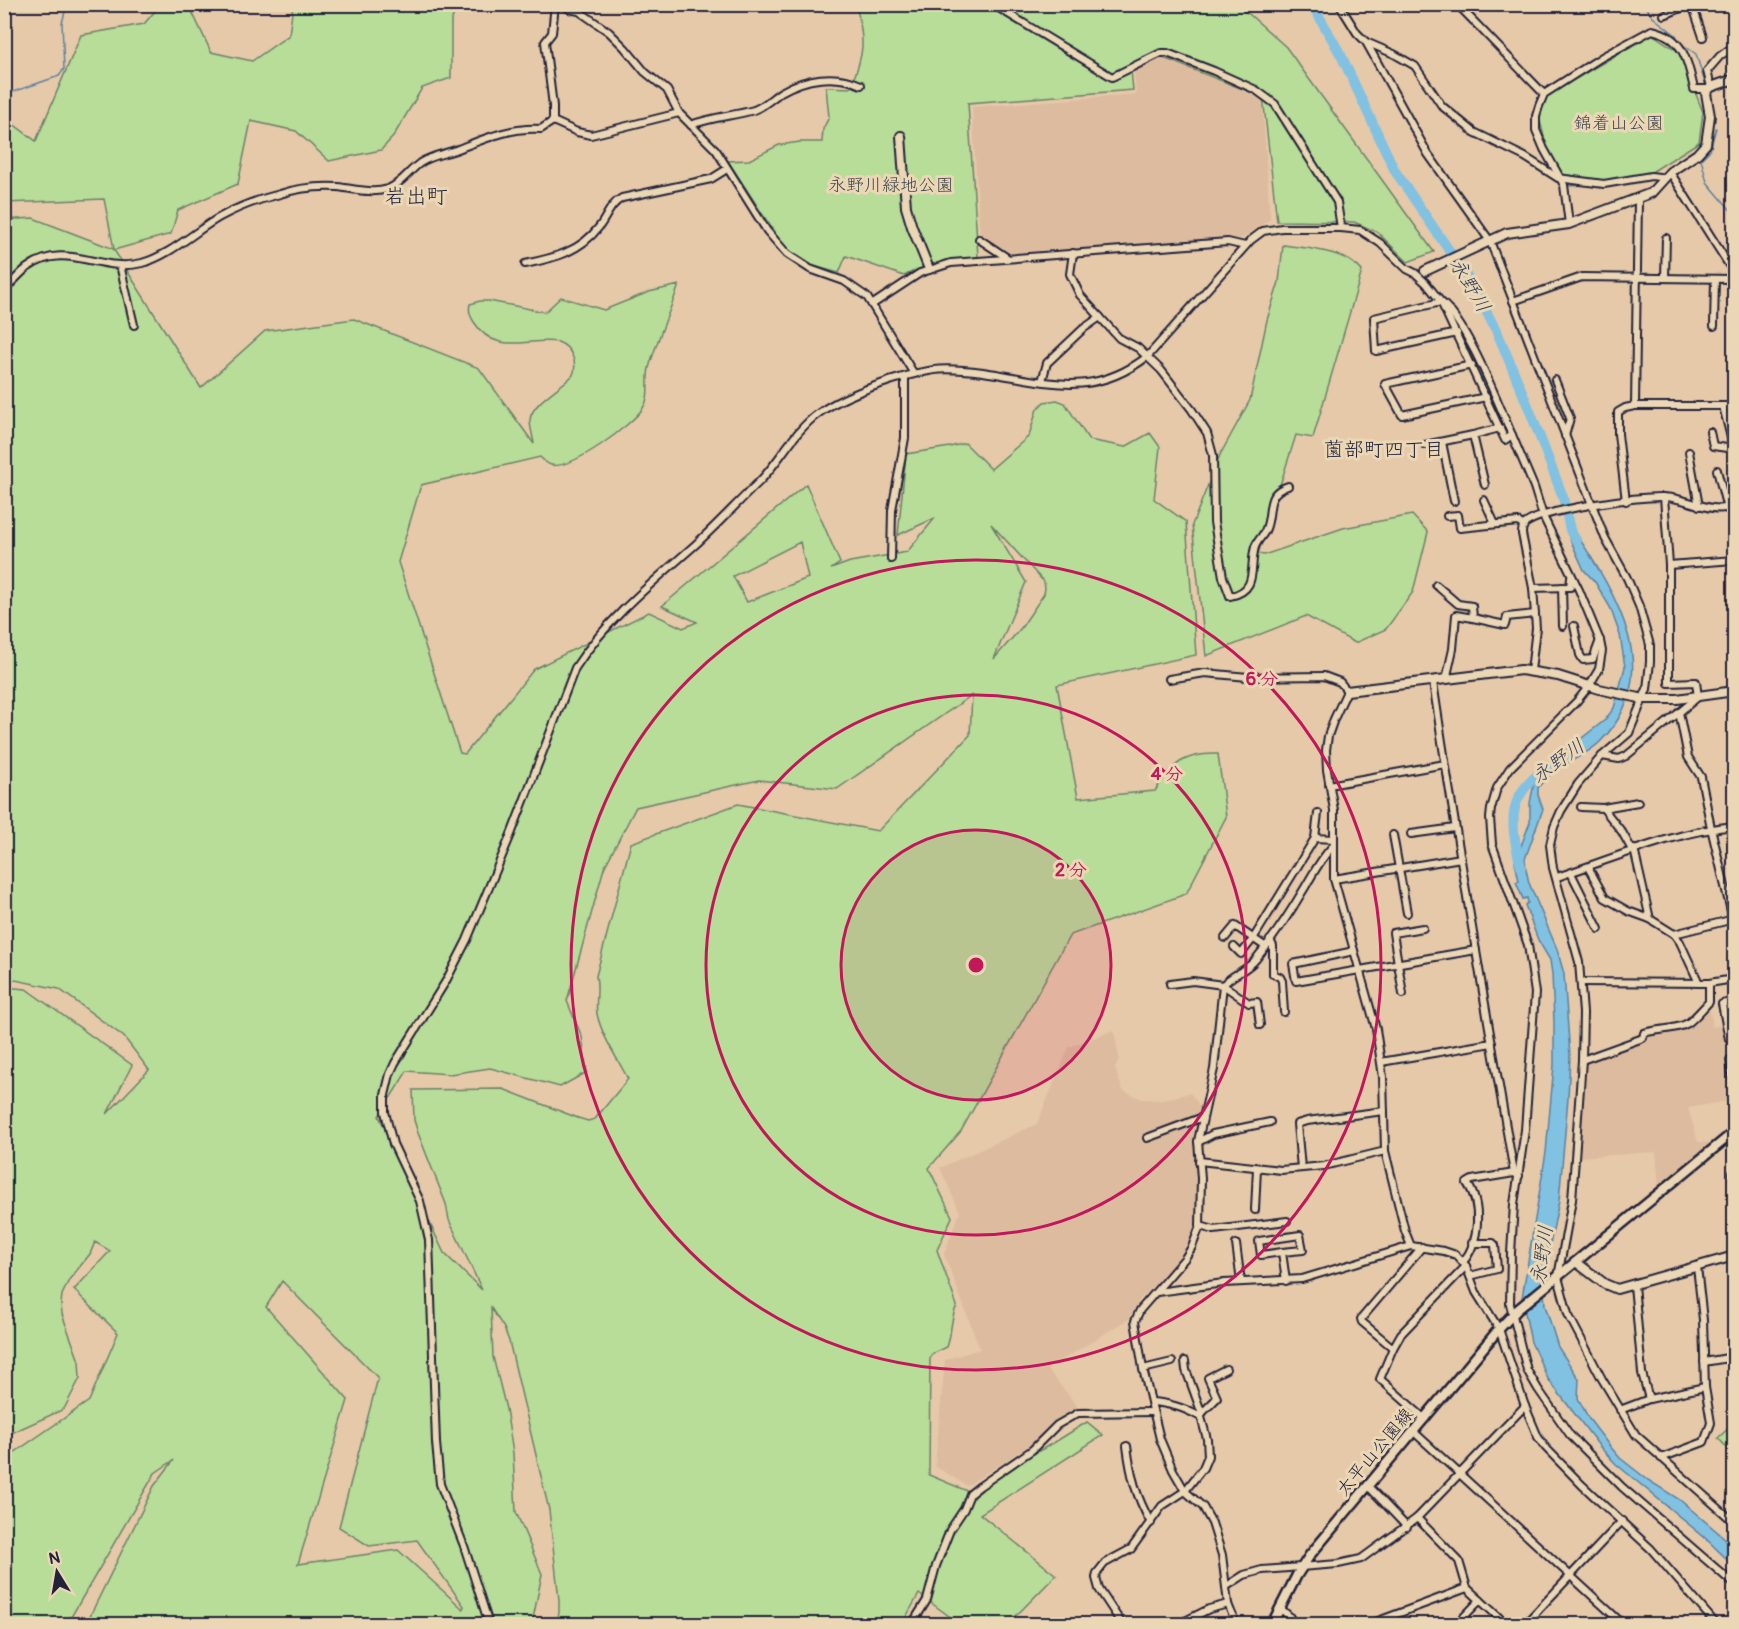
<svg xmlns="http://www.w3.org/2000/svg" width="1739" height="1629" font-family="Pangolin,'Klee One',sans-serif">
<style>
.built{fill:#ddbb9e}
.green{fill:#b7dd98;stroke:#6c806a;stroke-width:1.5;fill-rule:evenodd}
.water{fill:#81c1e2;stroke:#5b819f;stroke-width:1.5}
.lines{fill:none;stroke-linecap:round;stroke-linejoin:round}
.stream{stroke:#5b819f;stroke-width:1.5}
.river{stroke:#81c1e2;stroke-width:10}
.minor-casing{stroke:#22223b;stroke-width:10}
.tertiary-casing{stroke:#22223b;stroke-width:12}
.secondary-casing{stroke:#22223b;stroke-width:13}
.minor{stroke:#ebd7b5;stroke-width:6}
.tertiary{stroke:#ebd7b5;stroke-width:8}
.secondary{stroke:#ebd7b5;stroke-width:8}
.ring{fill:none;stroke:#c2185b;stroke-width:3}
.labels{text-anchor:middle;dominant-baseline:central;stroke-width:6;stroke-linejoin:round;paint-order:stroke}
.park-label{font-size:18px;fill:#40474e;stroke:#ebd7b5}
.street-label{font-size:18px;fill:#22223b;stroke:#ebd7b5}
.water-label{font-size:20px;font-style:italic;fill:#35425c;stroke:#ebd7b5}
.neighbourhood-label{font-size:20px;fill:#22223b;stroke:#ebd7b5}
.quarter-label{font-size:21px;fill:#22223b;stroke:#ebd7b5}
.centre{fill:#c2185b;stroke:#ebd7b5;stroke-width:3}
.ring-label{font-size:18px;text-anchor:middle;font-weight:bold;fill:#c2185b;stroke:#ebd7b5;stroke-width:6;stroke-linejoin:round;paint-order:stroke}
</style>
<rect width="100%" height="100%" fill="#e6c9a9"/>
<filter id="ink" filterUnits="userSpaceOnUse"><feTurbulence type="fractalNoise" baseFrequency=".0167" numOctaves="2"/><feDisplacementMap in="SourceGraphic" scale="12" xChannelSelector="R" yChannelSelector="G"/><feConvolveMatrix kernelMatrix="1 2 1 2 8 2 1 2 1" color-interpolation-filters="sRGB"/></filter>
<g filter="url(#ink)">
<g class="built">
<polygon points="1162,58 1262,98 1270,219 1243,238 1006,253 980,236 972,107 1136,94 1134,70"/>
<polygon points="1709,1006 1713,1027 1722,1025 1733,1100 1688,1108 1698,1142 1714,1143 1659,1188 1656,1152 1579,1157 1585,1064 1644,1041 1653,1034 1686,1029"/>
<polygon points="1114,1030 1119,1058 1115,1069 1123,1091 1142,1099 1161,1100 1190,1093 1201,1108 1196,1150 1197,1225 1179,1261 1140,1299 1129,1319 1047,1369 1078,1407 1034,1442 967,1486 935,1466 945,1360 980,1349 944,1254 960,1212 940,1168 1037,1124 1069,1047"/>
</g>
<g class="green">
<path d="M160,5H189L211,52L252,61L289,35L293,5H458L451,21V78L422,88L393,137L381,150L329,161L296,131L251,121L238,184L178,210L171,234L114,250L201,388L265,331L354,319L479,368L534,444C533,436 530,428 530,420C531,403 562,387 573,375C578,362 571,347 558,342C527,337 496,357 474,322C470,316 468,311 470,304L480,301H489L545,312L561,297L604,310L649,292L679,285C669,313 657,340 649,368C646,381 651,397 643,408C632,425 572,470 551,465C547,464 543,460 540,457L421,485L398,562L460,753L465,754L534,669L649,612L683,628L697,622L662,606L806,484L840,563L831,569L850,562L907,552L935,518L898,535L906,454L950,447L965,443L991,469L1029,436L1037,409L1044,402L1057,400L1065,403L1089,440L1125,447L1150,433L1160,447L1154,499L1186,522L1196,655L1057,685L1078,798L1155,791C1172,764 1184,753 1218,754L1226,817L1186,894L1070,935L961,1131L929,1168L952,1217L937,1250L957,1306C950,1317 952,1334 947,1347L932,1354L930,1357L929,1475L967,1491L1055,1442L1087,1422L1103,1435L980,1514L1056,1575L1008,1624H960L919,1594L902,1624H556L559,1613V1600L549,1510L509,1341L504,1328L491,1308L493,1357L506,1409L513,1453L516,1512L542,1574L532,1624H86L154,1486L174,1460L155,1473L67,1624H5V1463L8,1457L89,1401L118,1333L74,1290L110,1251L95,1242L90,1254L69,1280L62,1295L61,1304L62,1314L79,1361L80,1378L64,1409L5,1436L4,1149L11,1139L4,1133L5,987L26,989L132,1065L107,1114L149,1070L124,1037L59,989L5,978V220L33,218L114,249L104,199L5,203V118L36,141L81,35L144,24ZM991,524L1044,582L1045,588L1044,594L1021,628L994,659L1026,582ZM800,542L808,578L747,602L733,576ZM972,695L970,735L878,831L738,804L631,843L596,976C599,989 595,1001 597,1014C602,1037 618,1059 628,1079L595,1119L588,1121L578,1118L503,1089L413,1090L414,1120L418,1133L446,1204L449,1220L482,1290L444,1253L379,1116L407,1071L450,1074L490,1068L560,1087L587,1072L582,1037L567,1001L604,868L636,807L759,780L837,789ZM282,1281L378,1378L339,1527L369,1546L417,1540L464,1606L463,1609L398,1550L298,1564L348,1400L266,1307Z"/>
<path d="M856,5H1235L1249,14L1286,47L1434,252L1408,262L1377,232L1354,222L1277,221L1263,97L1161,57L1131,70L1133,90L968,103L978,257C951,260 928,263 904,276L846,256L839,273L810,265L784,247L728,161L749,160L779,145L800,142H822L823,129L829,117L826,87L850,88C865,53 865,41 856,5Z"/>
<polygon points="1652,34 1679,52 1703,112 1699,142 1636,182 1570,186 1547,148 1539,117 1548,95"/>
<path d="M1283,245C1308,249 1345,250 1362,271L1313,438L1296,435L1258,554L1264,555L1343,528L1412,515L1428,532L1413,592L1386,629L1355,643L1306,616L1206,656L1192,525L1220,455L1250,400L1267,320L1279,282Z"/>
<polygon points="1734,1423 1734,1455 1718,1438"/>
</g>
<path class="water" d="M1572,527C1614,592 1669,673 1600,742C1580,761 1554,764 1538,788V795L1543,809L1525,859L1526,869L1529,883L1557,949L1564,974L1570,1056L1568,1098L1559,1201L1543,1278L1545,1305L1558,1347L1579,1379L1578,1398L1589,1419L1608,1444L1620,1458L1648,1480L1680,1500L1734,1546V1566L1704,1537L1616,1464L1600,1447L1548,1379L1531,1342L1522,1298L1546,1152L1554,1065V1022L1552,974L1550,960L1538,940L1525,905L1528,903L1527,898L1523,899L1516,882L1519,881L1515,862L1530,822V803L1535,778L1547,765L1605,720L1614,708L1625,667L1620,635L1610,607L1595,582L1584,570L1566,530Z"/>
<g class="lines">
<g class="stream">
<polyline points="1644,4 1654,18 1676,35 1679,42 1696,54 1705,83"/>
<polyline points="4,95 59,76 64,69 62,23 67,4"/>
<polyline points="1716,128 1710,150 1701,159 1707,182 1734,214"/>
</g>
<g class="river">
<polyline points="1312,4 1341,55 1395,171 1472,284 1498,334 1528,406 1563,497 1570,530 1576,540"/>
<path d="M1521,867C1509,819 1506,794 1552,764"/>
</g>
<defs>
<g id="minor">
<polyline points="563,4 569,9 579,11 609,32 625,48 645,72 667,90 679,113 716,150 767,231 787,254 810,269 844,281 867,297 914,374"/>
<polyline points="992,4 1112,77 1161,53 1167,53 1214,71 1256,90 1275,104 1337,202 1341,228"/>
<polyline points="1339,4 1357,33 1366,42 1428,154 1490,241 1605,538 1627,578 1639,606 1650,645 1650,662 1647,689 1629,733 1602,756 1578,784 1561,811 1554,827 1550,845 1553,868 1579,962 1583,1013 1582,1060 1572,1200 1558,1277 1568,1314 1602,1379 1636,1435 1734,1522"/>
<polyline points="1457,4 1544,94"/>
<polyline points="1692,4 1703,37"/>
<polyline points="1664,15 1691,4"/>
<polyline points="1366,42 1394,54 1415,66 1442,106 1474,132 1525,157 1558,178 1604,184 1651,176 1659,177 1663,180"/>
<polyline points="1711,87 1707,71 1720,56 1734,46"/>
<polyline points="553,121 577,132 591,135 679,113"/>
<polyline points="553,121 553,106 545,42 552,33 555,4"/>
<path d="M691,125C711,117 733,116 754,110C765,106 772,98 781,92C805,78 835,73 861,85"/>
<polyline points="1670,172 1734,273"/>
<path d="M1569,224L1564,185L1544,149L1536,130V116L1539,106L1544,94L1602,57L1652,30C1684,37 1688,62 1694,89H1707"/>
<polyline points="979,239 1006,257"/>
<path d="M1073,253L1070,274L1080,295L1119,338L1138,348L1161,370L1192,410L1207,433L1213,455L1214,522L1223,577L1230,596C1259,591 1249,567 1255,547C1257,541 1262,537 1265,531C1274,512 1263,494 1288,486"/>
<path d="M525,264C554,258 580,252 599,227C607,217 610,204 622,198L711,179L727,169"/>
<polyline points="120,265 134,325"/>
<polyline points="1665,278 1666,238"/>
<path d="M4,291C12,283 18,275 27,268C66,239 100,274 142,263C171,255 195,231 220,217C238,207 260,199 280,194C298,188 320,186 338,187C355,189 372,194 388,189C401,184 409,171 420,163C432,155 445,154 458,149C486,138 511,127 541,129L553,121"/>
<polyline points="1513,301 1582,277 1734,279"/>
<polyline points="873,304 920,273 951,263 1228,242 1245,246"/>
<polyline points="1714,326 1715,279"/>
<path d="M1457,333L1376,351L1374,318L1441,302C1467,322 1498,403 1512,435"/>
<polyline points="1472,365 1385,384 1402,415 1486,397"/>
<polyline points="1555,380 1570,418 1565,436"/>
<polyline points="1042,381 1047,363 1083,329 1100,317"/>
<polyline points="1635,406 1638,200"/>
<polyline points="1723,406 1734,450"/>
<polyline points="1710,432 1713,446 1734,449"/>
<polyline points="1442,442 1454,501"/>
<polyline points="1425,445 1473,435"/>
<polyline points="1689,452 1699,506"/>
<polyline points="1717,470 1727,509"/>
<polyline points="1485,485 1473,435 1500,428"/>
<polyline points="1484,500 1495,524"/>
<polyline points="1626,501 1618,434 1618,412 1625,408 1635,406 1734,406"/>
<polyline points="1447,516 1458,515 1460,528 1518,522 1524,526"/>
<polyline points="891,559 892,510 905,438 905,377"/>
<polyline points="1669,565 1734,560"/>
<polyline points="1436,585 1458,604 1472,606 1473,618 1456,615 1453,649 1446,680"/>
<polyline points="1562,587 1563,626"/>
<polyline points="1533,588 1567,587 1570,587 1571,577"/>
<polyline points="1473,618 1505,625 1507,617 1535,614"/>
<polyline points="1574,626 1580,655 1583,660 1593,659 1600,640"/>
<path d="M1531,671L1536,628L1533,588L1522,534C1522,530 1522,528 1524,525C1536,510 1641,496 1663,497C1688,497 1709,515 1734,506"/>
<polyline points="1169,679 1205,673 1248,677 1324,676 1340,682 1347,691 1334,719 1328,736 1326,750 1327,770 1334,810 1334,879 1376,1029 1383,1077 1385,1151 1405,1231 1411,1246"/>
<path d="M1433,682C1457,846 1486,1010 1514,1173L1519,1176"/>
<polyline points="1679,712 1688,757 1701,777 1711,828 1734,924"/>
<polyline points="1602,756 1619,759 1626,756 1698,697 1696,682 1669,683 1669,565 1664,497"/>
<polyline points="1329,785 1445,764"/>
<polyline points="1581,807 1603,808 1622,832 1632,850"/>
<polyline points="1603,808 1638,802"/>
<polyline points="1411,834 1455,828"/>
<polyline points="1393,835 1407,913"/>
<polyline points="1315,838 1334,839"/>
<polyline points="1634,849 1650,919"/>
<polyline points="1588,867 1605,898 1628,911 1650,919 1674,934 1680,942 1699,983"/>
<polyline points="1571,873 1599,929"/>
<path d="M1557,877C1616,858 1672,832 1734,826"/>
<polyline points="1334,879 1461,858"/>
<polyline points="1674,934 1734,919"/>
<polyline points="1225,938 1235,926 1266,947"/>
<polyline points="1270,940 1273,946 1273,974 1280,977 1282,981 1284,1012"/>
<polyline points="1234,947 1241,954 1253,939 1315,838 1318,813"/>
<polyline points="1354,951 1293,964 1296,981 1476,950"/>
<polyline points="1581,982 1709,983 1734,979"/>
<polyline points="1170,984 1193,981 1223,985 1249,1003 1257,1002 1260,1025"/>
<polyline points="1403,994 1393,933 1423,928"/>
<polyline points="1734,1001 1722,1004 1729,1039 1734,1038"/>
<path d="M1582,1060L1643,1038L1644,1033C1657,1029 1677,1030 1688,1023C1695,1018 1702,1009 1709,1002V983"/>
<polyline points="1730,1060 1734,1087"/>
<polyline points="1381,1062 1492,1043"/>
<polyline points="1147,1138 1203,1117"/>
<polyline points="1198,1142 1213,1134 1270,1122"/>
<polyline points="1199,1161 1281,1170 1324,1166 1385,1151"/>
<polyline points="1301,1168 1297,1124 1307,1121 1384,1111"/>
<polyline points="1733,1173 1734,1187"/>
<polyline points="1255,1210 1257,1168"/>
<polyline points="1200,1226 1214,1230 1287,1221"/>
<polyline points="1236,1244 1241,1282"/>
<polyline points="1282,1252 1303,1250 1300,1235 1259,1241 1261,1255 1282,1252 1286,1281"/>
<path d="M1463,1262C1480,1242 1482,1204 1467,1183L1472,1180L1514,1173"/>
<polyline points="1470,1276 1497,1269 1495,1245 1493,1243 1472,1243"/>
<polyline points="1634,1285 1642,1373 1649,1399"/>
<polyline points="1157,1292 1224,1283 1302,1279 1411,1246 1444,1251 1456,1255 1466,1266 1476,1292 1499,1329 1525,1406 1538,1437 1545,1447 1582,1485 1651,1549 1716,1624"/>
<polyline points="1393,1348 1362,1322 1361,1319 1422,1247"/>
<polyline points="1185,1361 1186,1370 1202,1414"/>
<polyline points="1704,1362 1734,1357"/>
<polyline points="1143,1369 1172,1362"/>
<polyline points="1620,1410 1649,1399 1705,1387"/>
<polyline points="1202,1413 1217,1398 1208,1378 1226,1369"/>
<polyline points="1425,1419 1380,1379 1393,1348 1401,1334 1466,1266"/>
<polyline points="1414,1432 1623,1624"/>
<path d="M1127,1446C1131,1477 1136,1496 1151,1523"/>
<polyline points="1661,1458 1704,1442 1711,1423 1705,1387 1703,1320 1697,1267"/>
<polyline points="1368,1486 1407,1527"/>
<polyline points="1417,1518 1459,1561 1467,1588 1506,1624"/>
<polyline points="1227,1586 1244,1575 1262,1570 1338,1564 1361,1559 1417,1518 1525,1406"/>
<polyline points="1280,1608 1289,1616 1294,1624"/>
<path d="M489,1624L464,1546L440,1484L436,1443L429,1240L420,1201L393,1144L385,1112V1095L390,1074L395,1063L446,981L467,940L512,832L575,668C606,620 653,582 695,545C718,524 738,502 760,481C781,459 794,431 819,413C845,394 902,375 934,370C950,368 967,370 983,372C1047,381 1092,400 1148,356L1251,240L1263,231L1282,228H1341L1360,230L1380,243L1407,269L1415,273L1426,283L1441,302L1505,440L1512,435L1534,487L1543,516L1579,590L1600,641L1602,651L1599,669L1589,686L1577,701L1510,768L1497,788L1491,809L1490,818L1492,844L1528,945L1535,993L1525,1130L1514,1204L1511,1253L1510,1304L1527,1370L1538,1389L1570,1435L1622,1487L1734,1584"/>
<polyline points="912,1624 927,1600 936,1566 950,1530 964,1509 970,1494 980,1486 1032,1450 1057,1425 1078,1413 1153,1412"/>
<path d="M1122,1624L1099,1589L1096,1578L1097,1573L1105,1563L1131,1549L1162,1506L1185,1491L1203,1468L1208,1456L1207,1439L1201,1417C1184,1408 1170,1403 1151,1402"/>
<polyline points="1179,1624 1209,1609 1228,1604"/>
<path d="M1236,1624L1228,1604L1222,1555L1212,1523L1203,1507L1185,1491L1173,1470L1160,1439L1143,1369L1135,1321L1140,1310L1185,1258L1192,1247L1200,1226L1201,1178L1198,1141L1214,1069L1223,985C1232,974 1247,971 1256,959C1274,937 1290,913 1304,889C1313,874 1321,858 1333,846"/>
<polyline points="1370,1624 1467,1588"/>
<polyline points="1457,1624 1480,1600"/>
<polyline points="1525,1624 1622,1521"/>
</g>
<g id="tertiary">
<polyline points="901,136 906,207 912,227 929,269"/>
<polyline points="1425,271 1507,233 1569,224 1651,193 1670,172 1697,154 1706,144 1710,116 1706,93 1711,87 1734,79"/>
<polyline points="1347,691 1521,670 1558,676 1599,689 1644,699 1677,699 1734,691"/>
<polyline points="1576,1262 1605,1284 1617,1289 1734,1256"/>
</g>
<polyline id="secondary" points="1272,1624 1297,1575 1310,1555 1499,1329 1517,1310 1734,1132"/>
</defs>
<use href="#minor" class="minor-casing"/>
<use href="#tertiary" class="tertiary-casing"/>
<use href="#secondary" class="secondary-casing"/>
<use href="#minor" class="minor"/>
<use href="#tertiary" class="tertiary"/>
<use href="#secondary" class="secondary"/>
</g>
</g>
<circle cx="976" cy="965" r="135" fill="#c2185b" fill-opacity=".12"/>
<g class="ring">
<circle cx="976" cy="965" r="135"/>
<circle cx="976" cy="965" r="270"/>
<circle cx="976" cy="965" r="405"/>
</g>
<g class="labels">
<g class="park-label">
<text x="1619" y="123">錦着山公園</text>
<text x="891" y="185">永野川緑地公園</text>
</g>
<g class="street-label">
<text transform="translate(1375 1452) rotate(-50)">太平山公園線</text>
</g>
<g class="water-label">
<text transform="translate(1470 285) rotate(59)">永野川</text>
<text transform="translate(1558 761) rotate(-36)">永野川</text>
<text transform="translate(1542 1255) rotate(-82)">永野川</text>
</g>
<g class="neighbourhood-label">
<text x="1384" y="449">薗部町四丁目</text>
</g>
<g class="quarter-label">
<text x="416" y="196">岩出町</text>
</g>
</g>
<circle cx="976" cy="965" r="9" class="centre"/>
<g class="ring-label">
<text x="1262" y="685">6 分</text>
<text x="1167" y="780">4 分</text>
<text x="1071" y="876">2 分</text>
</g>
<rect width="1739" height="1629" fill="none" stroke="#ebd7b5" stroke-width="24"/>
<rect x="12" y="12" width="1715" height="1605" fill="none" stroke="#22223b" stroke-width="2" filter="url(#ink)"/>
<g transform="translate(57 1572) rotate(349)" stroke="#ebd7b5" stroke-width="4.5" paint-order="stroke">
<path d="M0-4.5L10 22L0 15L-10 22Z" fill="#22223b"/>
<text y="-9" font-size="16" font-weight="bold" text-anchor="middle" fill="#22223b">N</text>
</g>
</svg>
